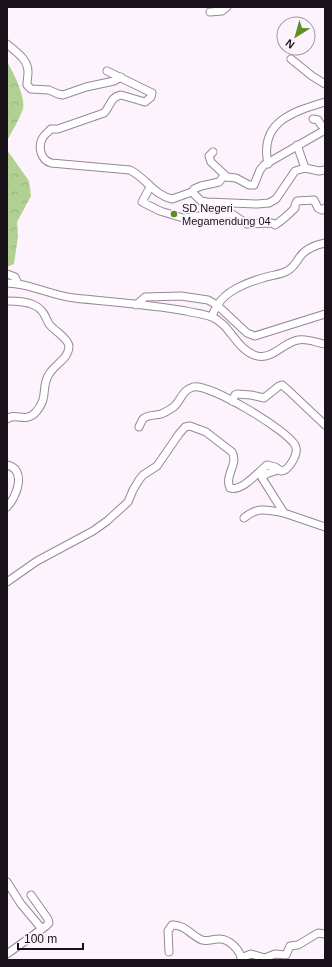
<svg xmlns="http://www.w3.org/2000/svg" width="332" height="967" font-family="Helvetica,sans-serif">
<style>
.forest{fill:url(#forest-crowns)}
.lines{fill:none;stroke-linecap:round;stroke-linejoin:round}
.minor-casing{stroke:#99859c;stroke-width:9}
.minor{stroke:#fff;stroke-width:7}
.poi-dot{fill:#5f8f23;stroke:#fcf3fd;stroke-width:1.5}
.labels{text-anchor:middle;dominant-baseline:central;stroke-width:3.5;stroke-linejoin:round;paint-order:stroke}
.poi-label{font-size:11px;fill:#19121a;stroke:#fcf3fd;text-anchor:start}
</style>
<defs>
<pattern id="forest-crowns" width="20" height="18" patternUnits="userSpaceOnUse"><rect width="20" height="18" fill="#b0d192"/><path d="M2 6a3 3 0 1 1 6 0M12 15a3 3 0 1 1 6 0" fill="none" stroke="#97b27d"/></pattern>
</defs>
<rect width="100%" height="100%" fill="#fcf3fd"/>
<g class="forest">
<path d="M7,62C13,71 26,98 23,109C19,120 12,131 7,141Z"/>
<polygon points="7,150 29,181 31,196 17,222 18,236 14,264 7,267"/>
</g>
<g class="lines">
<defs>
<g id="minor">
<polyline points="210,12 222,11 227,7"/>
<path d="M7,44C16,52 28,59 28,72C28,76 27,80 27,85L31,89L49,90L58,94L63,95L86,87L114,81L121,77"/>
<polyline points="291,59 312,76 325,84"/>
<path d="M107,71L152,93L151,97L145,102L121,95C110,97 111,106 104,113L58,129H51C48,132 44,135 42,139C38,148 41,160 51,163L130,170C146,178 154,195 172,199L192,192L194,189L201,186L219,182L223,177H227"/>
<polyline points="313,119 318,120 321,125 325,128"/>
<polyline points="297,145 305,168"/>
<polyline points="213,152 209,156 211,162 227,177 236,178 249,185 254,185 260,170 264,165 325,130"/>
<path d="M268,164C259,122 292,112 325,102"/>
<path d="M150,187L142,202L160,211L183,218L208,215L210,217H219L228,214H232L247,224L272,223L275,225C283,220 288,215 295,208V205L297,201L314,200L318,208L322,210L325,208"/>
<polyline points="192,192 201,201 207,202 257,204 269,203 276,199 295,171 305,168 319,171 325,170"/>
<path d="M7,274L15,277L18,284C37,287 55,296 74,298C111,302 149,304 186,311C194,313 204,314 212,317C231,325 236,350 257,356C272,360 284,342 298,340C307,338 317,343 325,344"/>
<polyline points="7,283 18,284"/>
<path d="M7,301C16,301 26,301 34,305C43,309 45,316 49,324C53,329 58,332 62,336C65,339 69,342 69,347C68,360 53,365 48,376C41,389 49,398 35,413C25,423 15,412 7,419"/>
<polyline points="136,305 145,297 181,296 208,300 217,305 247,333 255,336 325,314"/>
<path d="M212,317C213,313 215,309 217,306C225,291 248,282 263,278C271,275 280,275 287,271C293,268 296,263 299,258C305,249 315,245 325,243"/>
<polyline points="232,401 235,395 237,394 251,395 264,398 279,386 282,385 288,390 325,425"/>
<path d="M7,465C27,469 17,497 7,507"/>
<polyline points="284,513 325,527"/>
<path d="M244,518C258,506 268,510 284,513L262,478L266,474L278,470"/>
<path d="M7,582L37,561L93,531L107,521L128,502L133,490L139,480L143,475L157,466L179,434L185,427L190,426L206,432L232,452C239,464 224,475 230,488C242,492 258,472 267,465L275,467L281,471C286,471 289,467 292,462C295,457 298,450 295,445C287,430 209,383 193,387C180,391 181,403 172,408C169,410 164,413 161,414C155,416 148,414 143,419C142,421 140,424 139,427"/>
<polyline points="7,882 21,904 42,929"/>
<path d="M169,952L168,931L172,925C184,924 192,936 202,940C208,942 212,939 218,939C229,938 240,950 242,960"/>
<polyline points="7,954 46,926 49,923 48,919 31,895"/>
<polyline points="241,958 251,954 265,958 275,954 286,955 290,946 298,945 318,933 325,934"/>
</g>
</defs>
<use href="#minor" class="minor-casing"/>
<use href="#minor" class="minor"/>
</g>
<circle class="poi-dot" cx="174" cy="214" r="4"/>
<g class="labels">
<g class="poi-label">
<text x="182" y="208">SD Negeri<tspan x="182" dy="13">Megamendung 04</tspan></text>
</g>
</g>
<rect width="332" height="967" fill="none" stroke="#19121a" stroke-width="16"/>
<g transform="translate(296 36) rotate(217)"><circle r="19" fill="#fcf3fd" stroke="#a199a2"/>
<path d="M0-3L7 15L0 10L-7 15Z" fill="#5f8f23"/>
<text y="-6" font-size="11" font-weight="bold" text-anchor="middle" fill="#19121a">N</text>
</g>
<path d="M18 943v6h65v-6" fill="none" stroke="#19121a" stroke-width="2"/>
<text x="24" y="943" font-size="12" fill="#19121a" stroke="#fcf3fd" stroke-width="3" paint-order="stroke">100 m</text>
</svg>
